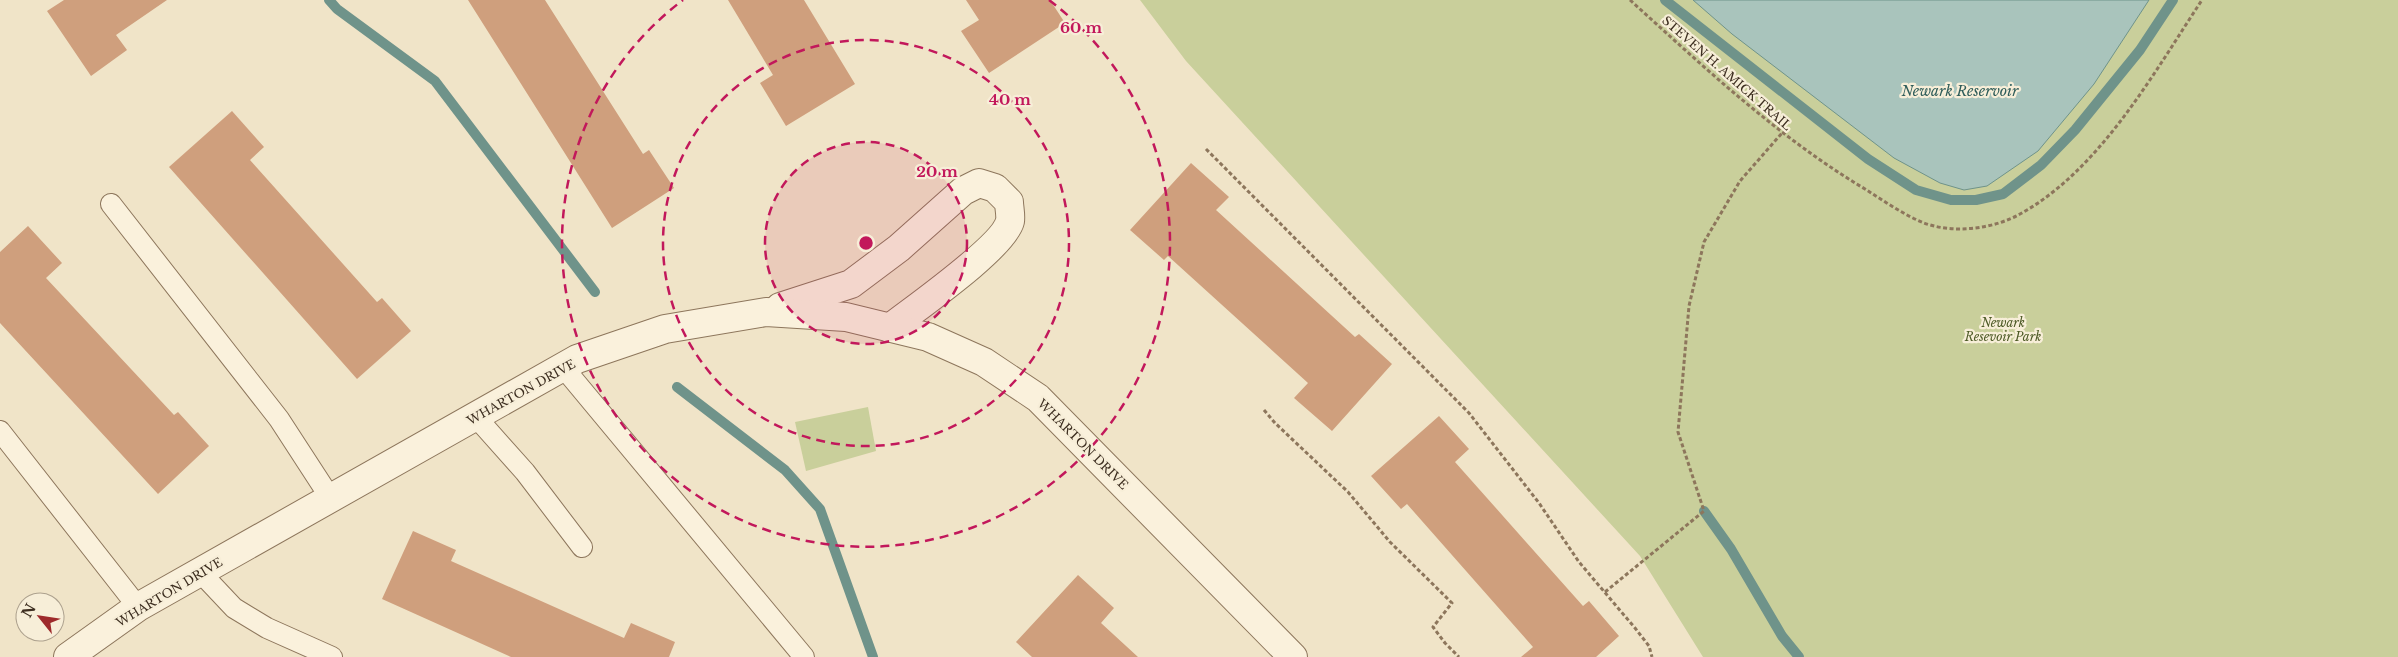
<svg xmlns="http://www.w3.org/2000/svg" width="2398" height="657" font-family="'Libre Baskerville',serif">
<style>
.green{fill:#c9cf9b}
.water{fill:#a9c4bc;stroke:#6f938a}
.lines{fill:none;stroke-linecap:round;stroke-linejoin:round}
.stream{stroke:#6f938a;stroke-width:10}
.building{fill:#cf9f7d}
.service-casing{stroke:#8d765c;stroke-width:22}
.minor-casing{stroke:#8d765c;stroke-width:30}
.path{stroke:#8d765c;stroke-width:3;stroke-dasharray:4 2.5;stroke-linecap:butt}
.service{stroke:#faf1dc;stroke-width:20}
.minor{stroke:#faf1dc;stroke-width:28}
.ring{fill:none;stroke:#c2185b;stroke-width:2.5;stroke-dasharray:9 6}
.labels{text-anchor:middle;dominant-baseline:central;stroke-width:4.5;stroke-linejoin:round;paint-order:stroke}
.street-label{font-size:12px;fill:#3d2e20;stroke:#f7eed8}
.park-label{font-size:12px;font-style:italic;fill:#4d5a26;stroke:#f7eed8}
.water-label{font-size:14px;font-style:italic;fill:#2f5d5a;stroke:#f7eed8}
.centre{fill:#c2185b;stroke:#f7eed8;stroke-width:2.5}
.ring-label{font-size:15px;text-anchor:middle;font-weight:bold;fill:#c2185b;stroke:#f7eed8;stroke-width:4.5;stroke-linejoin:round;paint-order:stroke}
</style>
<rect width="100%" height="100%" fill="#f0e4c8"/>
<g class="green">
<polygon points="1140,0 2398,0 2398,657 1703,657 1640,556 1186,61"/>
<polygon points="868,407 876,451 806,471 795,422"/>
</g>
<polygon class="water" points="1693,0 2149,0 2094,84 2038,151 1987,186 1964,190 1940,183 1894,158 1732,34"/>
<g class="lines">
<g class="stream">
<polyline points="329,0 337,9 435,81 595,292"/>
<polyline points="1665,0 1868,159 1916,190 1951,200 1976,200 2003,194 2041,165 2075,130 2140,50 2173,0"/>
<polyline points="677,387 785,470 820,509 873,657"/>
<polyline points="1704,511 1731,549 1782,636 1799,657"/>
</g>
</g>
<g class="building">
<polygon points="64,0 167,0 116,35 127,50 91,76 47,11"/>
<polygon points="468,0 545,0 643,154 649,150 674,188 612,228"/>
<polygon points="728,0 804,0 855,84 786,126 760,83 773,75"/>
<polygon points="966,0 1050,0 1065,23 989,73 961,31 979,20"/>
<polygon points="232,111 264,147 250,160 377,302 382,298 411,331 357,379 169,167"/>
<polygon points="1191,163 1229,197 1216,210 1355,337 1359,334 1392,364 1332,431 1294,398 1308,383 1168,256 1164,260 1130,230"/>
<polygon points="28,226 62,263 46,278 174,415 178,412 209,446 158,494 0,323 0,252"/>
<polygon points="1439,416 1469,449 1455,462 1583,606 1589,601 1619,636 1596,657 1521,657 1533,647 1407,504 1401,509 1371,476"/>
<polygon points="413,531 456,550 451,561 624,638 631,623 675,642 669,657 511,657 382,599"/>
<polygon points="1078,575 1114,608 1101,623 1138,657 1032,657 1016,642"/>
</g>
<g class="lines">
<defs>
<g id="service">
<polyline points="111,204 279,419 331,499"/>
<polyline points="563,367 804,657"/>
<polyline points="476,417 525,472 582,547"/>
<polyline points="0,431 138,607"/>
<polyline points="201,573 234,608 267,628 332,657"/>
</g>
<g id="minor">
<path d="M780,307L851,284L899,248L963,191L979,183L995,188L1009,202C1009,207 1011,215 1010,221C1004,247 914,309 890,328"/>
<polyline points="68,657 138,607 577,359 665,329 766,312 846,317 928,337 984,362 1038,398 1293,657"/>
</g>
</defs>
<use href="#service" class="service-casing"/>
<use href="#minor" class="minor-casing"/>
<g class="path">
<path d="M1630,0C1705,68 1778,137 1865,189C1884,201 1904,215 1924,223C1954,234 1993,229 2020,214C2100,170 2153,74 2202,0"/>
<polyline points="1206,149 1469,413 1539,503 1579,562 1635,628 1649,646 1652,657"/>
<polyline points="1264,410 1275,423 1348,492 1390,542 1452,603 1433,627 1445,643 1459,657"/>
<polyline points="1605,592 1704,511 1678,432 1689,306 1704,242 1740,181 1782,133"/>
</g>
<use href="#service" class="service"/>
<use href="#minor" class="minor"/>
</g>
<circle cx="866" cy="243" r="101" fill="#c2185b" fill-opacity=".12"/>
<g class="ring">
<circle cx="866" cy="243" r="101"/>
<circle cx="866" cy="243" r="203"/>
<path d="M1049 0A304 304 0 1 1 683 0"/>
</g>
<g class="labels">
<g class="street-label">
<text transform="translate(1727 73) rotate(41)">STEVEN H. AMICK TRAIL</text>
<text transform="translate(521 392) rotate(-29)">WHARTON DRIVE</text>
<text transform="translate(1083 444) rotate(45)">WHARTON DRIVE</text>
<text transform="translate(169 592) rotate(-31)">WHARTON DRIVE</text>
</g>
<g class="park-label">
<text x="2003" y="322">Newark<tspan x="2003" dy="14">Resevoir Park</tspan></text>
</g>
<g class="water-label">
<text x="1960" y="91">Newark Reservoir</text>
</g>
</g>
<circle cx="866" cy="243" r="8" class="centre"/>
<g class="ring-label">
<text x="1081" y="33">60 m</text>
<text x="1010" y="105">40 m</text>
<text x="937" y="177">20 m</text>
</g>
<g transform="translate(40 617) rotate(300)"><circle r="24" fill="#f7eed8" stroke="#ada18e"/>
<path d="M0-4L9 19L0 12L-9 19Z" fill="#9e2a2b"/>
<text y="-8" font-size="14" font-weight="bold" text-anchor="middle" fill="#3d2e20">N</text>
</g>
</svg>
